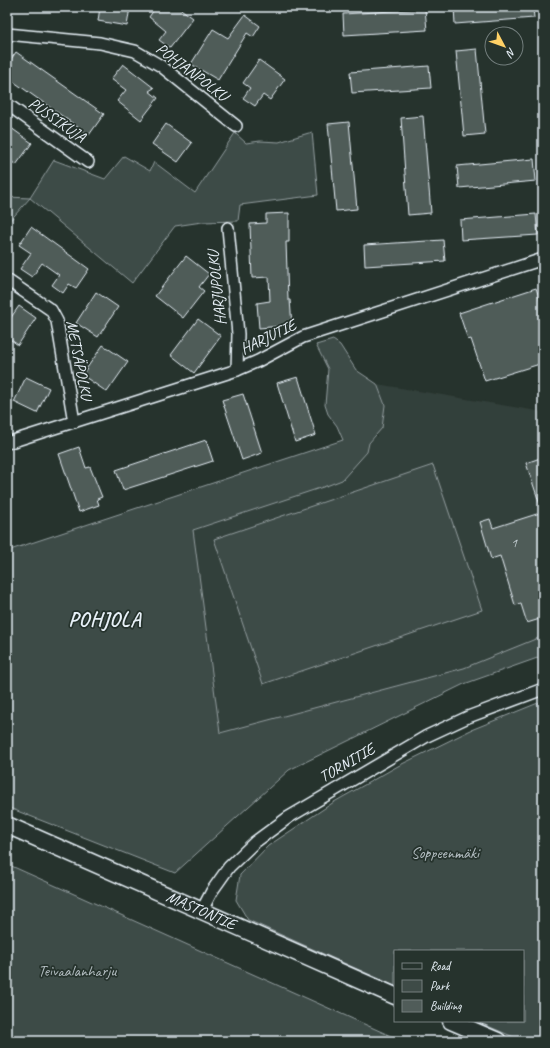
<svg xmlns="http://www.w3.org/2000/svg" width="550" height="1048" font-family="Caveat,sans-serif">
<style>
.built{fill:#333f3a}
.green{fill:#3e4b47;stroke:#939ea0}
.building{fill:#505c59;stroke:#e8f1f8}
.lines{fill:none;stroke-linecap:round;stroke-linejoin:round}
.minor-casing{stroke:#e8f1f8;stroke-width:14}
.secondary-casing{stroke:#e8f1f8;stroke-width:19}
.minor{stroke:#26332d;stroke-width:11}
.secondary{stroke:#26332d;stroke-width:16}
.labels{text-anchor:middle;dominant-baseline:central;stroke-width:3.5;stroke-linejoin:round;paint-order:stroke}
.number-label{font-size:14px;fill:#c2ccd0}
.street-label{font-size:16px;fill:#e8f1f8;stroke:#26332d}
.park-label{font-size:16px;fill:#b5bfc3;stroke:#26332d}
.district-label{font-size:20px;font-weight:bold;letter-spacing:1px;fill:#e8f1f8;stroke:#26332d}
</style>
<rect width="100%" height="100%" fill="#26332d"/>
<filter id="ink" filterUnits="userSpaceOnUse"><feTurbulence type="fractalNoise" baseFrequency=".025" numOctaves="2"/><feDisplacementMap in="SourceGraphic" scale="8" xChannelSelector="R" yChannelSelector="G"/><feConvolveMatrix kernelMatrix="1 2 1 2 8 2 1 2 1" color-interpolation-filters="sRGB"/></filter>
<g filter="url(#ink)">
<polygon class="built" points="377,384 543,412 543,656 464,684 464,668 220,733 193,530 329,485 367,452 369,443 377,436 385,405"/>
<g class="green">
<polygon points="312,132 318,195 240,205 238,221 202,222 175,226 132,283 30,198 7,224 7,197 30,198 54,160 105,179 124,156 150,171 154,162 195,193 235,133 246,143 260,141 279,142"/>
<polygon points="333,340 340,345 356,370 377,384 385,405 382,428 369,443 367,452 342,480 329,485 193,530 220,733 464,668 543,636 543,656 464,684 289,770 175,873 7,807 7,551 343,440 337,426 328,414 325,405 328,369 316,345"/>
<polygon points="433,465 482,610 263,684 214,539"/>
<polygon points="543,701 543,1041 523,1041 476,1021 523,1021 523,951 395,951 395,986 248,920 236,900 240,875 268,846 334,802 398,766 471,730"/>
<polygon points="7,864 402,1041 7,1041"/>
</g>
<g class="building">
<polygon points="100,7 130,7 127,26 98,21"/>
<polygon points="156,7 178,7 193,18 170,48 159,40 166,31 149,17"/>
<polygon points="454,7 533,7 534,18 455,24"/>
<polygon points="425,9 427,30 344,35 343,14"/>
<polygon points="245,15 260,26 253,37 247,33 218,80 191,64 213,29 228,38"/>
<polygon points="477,49 485,134 464,136 456,51"/>
<polygon points="16,52 104,114 89,135 7,77 7,65"/>
<polygon points="259,60 285,79 270,100 263,95 255,106 243,98 250,88 243,83"/>
<polygon points="123,64 154,88 149,91 158,98 141,120 117,101 126,90 111,79"/>
<polygon points="429,66 431,88 352,93 350,72"/>
<polygon points="423,116 431,213 408,215 401,118"/>
<polygon points="349,122 357,209 336,211 328,124"/>
<polygon points="166,124 192,143 178,162 152,144"/>
<polygon points="7,125 32,143 16,165 7,158"/>
<polygon points="534,159 536,181 459,188 457,166"/>
<polygon points="289,213 289,242 286,242 288,300 290,300 292,325 259,328 257,303 270,301 269,277 252,278 250,224 266,223 266,214"/>
<polygon points="536,214 538,235 461,240 460,220"/>
<polygon points="31,227 89,269 76,288 69,284 63,293 52,285 59,275 42,263 32,277 20,269 31,253 19,245"/>
<polygon points="443,240 445,261 365,266 364,245"/>
<polygon points="186,256 209,274 199,287 204,291 183,318 155,296"/>
<polygon points="536,288 543,309 543,363 485,381 471,339 468,340 459,313"/>
<polygon points="96,292 118,307 98,337 76,323"/>
<polygon points="19,306 36,318 18,345 7,337 7,323"/>
<polygon points="198,319 221,336 194,373 171,355"/>
<polygon points="103,345 128,362 107,392 82,375"/>
<polygon points="26,377 49,388 37,413 14,402"/>
<polygon points="298,377 316,435 295,442 277,383"/>
<polygon points="243,394 262,453 242,460 222,400"/>
<polygon points="206,440 213,461 123,490 116,470"/>
<polygon points="79,447 86,468 90,467 102,497 97,499 99,505 79,512 59,454"/>
<polygon points="543,457 543,508 541,508 526,463"/>
<polygon points="543,512 543,618 527,623 521,604 515,605 500,556 491,559 480,522 490,519 493,528"/>
</g>
<g class="lines">
<defs>
<g id="minor">
<polyline points="7,34 100,43 135,51 161,66 236,126"/>
<polyline points="7,104 88,162"/>
<polyline points="228,228 238,334 237,370"/>
<polyline points="7,280 51,310 57,321 74,422"/>
<polyline points="7,443 237,370 258,361 303,337 543,259"/>
<polyline points="201,912 212,891 229,867 255,842 289,817 427,736 468,717 543,689"/>
</g>
<g id="secondary">
<path id="s1" d="M7,825L395,996"/>
<polyline points="451,1021 498,1041"/>
</g>
</defs>
<use href="#minor" class="minor-casing"/>
<use href="#secondary" class="secondary-casing"/>
<use href="#minor" class="minor"/>
<use href="#secondary" class="secondary"/>
</g>
</g>
<g class="labels">
<g class="number-label">
<text x="514" y="542">1</text>
</g>
<g class="street-label">
<text transform="translate(192 72) rotate(37)">POHJANPOLKU</text>
<text transform="translate(57 120) rotate(35)">PUSSIKUJA</text>
<text transform="translate(217 288) rotate(-96)">HARJUPOLKU</text>
<text transform="translate(268 337) rotate(-26)">HARJUTIE</text>
<text transform="translate(79 360) rotate(79)">METSÄPOLKU</text>
<text transform="translate(347 763) rotate(-30)">TORNITIE</text>
<text stroke="none"><textPath href="#s1" startOffset="212">MASTONTIE</textPath></text>
</g>
<g class="park-label">
<text x="445" y="853">Soppeenmäki</text>
<text x="77" y="971">Teivaalanharju</text>
</g>
<g class="district-label">
<text x="105" y="619">POHJOLA</text>
</g>
</g>
<rect width="550" height="1048" fill="none" stroke="#26332d" stroke-width="24"/>
<rect x="12" y="12" width="526" height="1024" fill="none" stroke="#e8f1f8" stroke-width="1.5" filter="url(#ink)"/>
<rect x="394" y="950" width="130" height="72" fill="#26332d" stroke="#747f7e"/>
<rect x="402" y="963" width="20" height="6" fill="#26332d" stroke="#747f7e"/>
<text x="430" y="970" font-size="12" fill="#e8f1f8">Road</text>
<rect x="402" y="980" width="20" height="12" fill="#3e4b47" stroke="#747f7e"/>
<text x="430" y="990" font-size="12" fill="#e8f1f8">Park</text>
<rect x="402" y="1000" width="20" height="12" fill="#505c59" stroke="#747f7e"/>
<text x="430" y="1010" font-size="12" fill="#e8f1f8">Building</text>
<g transform="translate(504 46) rotate(131)"><circle r="19" fill="#26332d" stroke="#747f7e"/>
<path d="M0-3L7 15L0 10L-7 15Z" fill="#ffd166"/>
<text y="-6" font-size="11" font-weight="bold" text-anchor="middle" fill="#e8f1f8">N</text>
</g>
</svg>
